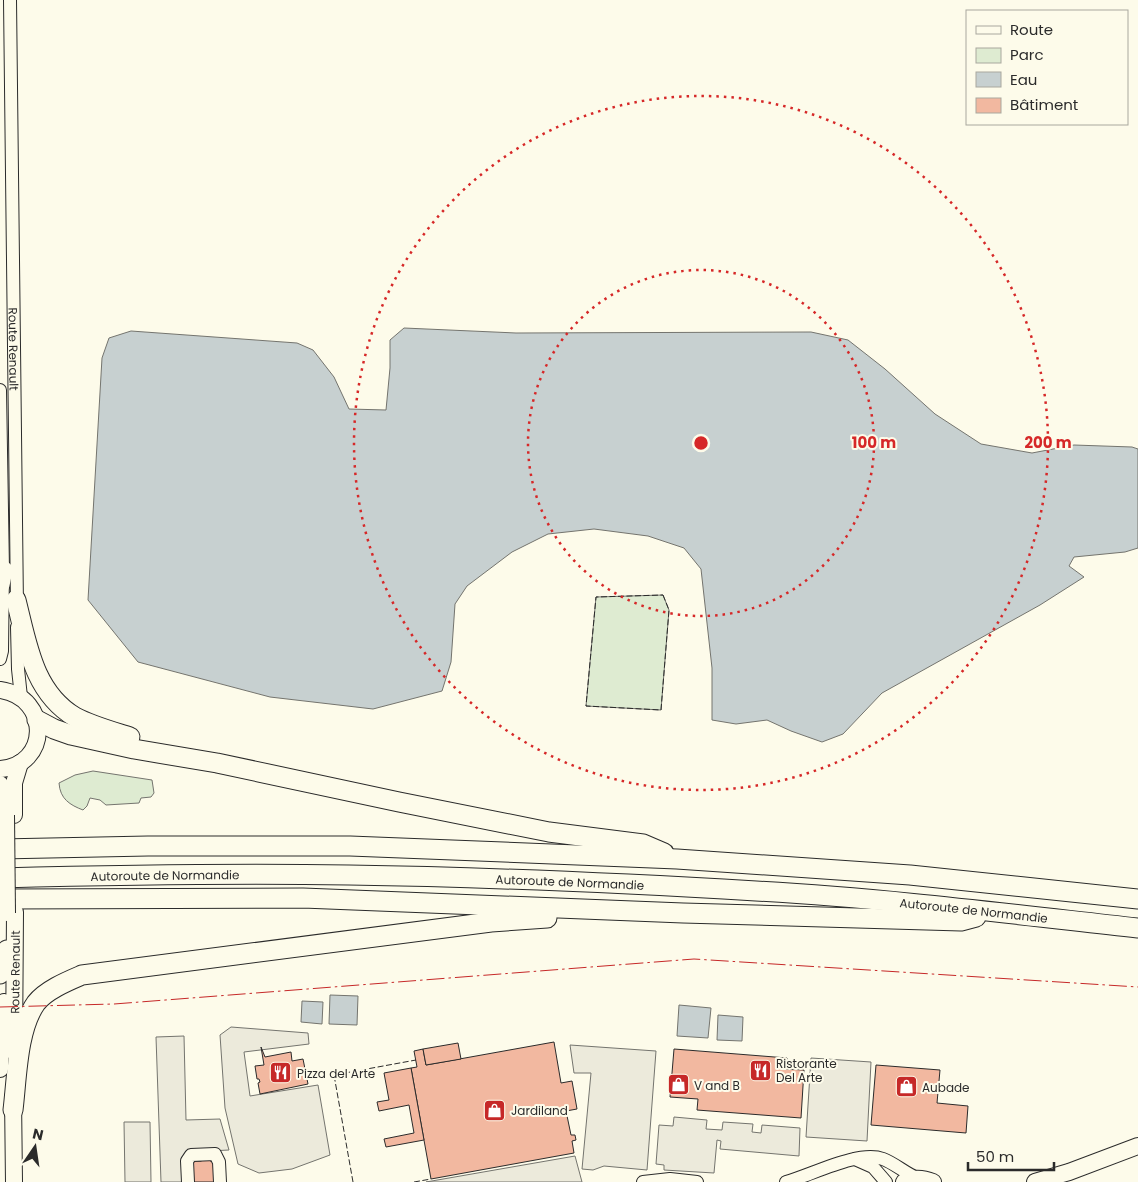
<svg xmlns="http://www.w3.org/2000/svg" width="1138" height="1182" font-family="Poppins,sans-serif">
<style>
.green{fill:#deebd1;stroke:#74746e}
.parking{fill:#eceadb;stroke:#74746e}
.water{fill:#c7d0d0;stroke:#74746e}
.building{fill:#f2b8a0;stroke:#2b2b2b}
.lines{fill:none;stroke-linecap:round;stroke-linejoin:round}
.minor-casing{stroke:#2b2b2b;stroke-width:14}
.major-casing{stroke:#2b2b2b;stroke-width:18}
.highway-casing{stroke:#2b2b2b;stroke-width:21}
.minor{stroke:#fdfbea;stroke-width:12}
.major{stroke:#fdfbea;stroke-width:16}
.highway{stroke:#fdfbea;stroke-width:19}
.major-bridge-casing{stroke:#2b2b2b;stroke-width:18;stroke-linecap:butt}
.major-bridge{stroke:#fdfbea;stroke-width:16}
.fence{stroke:#2b2b2b;stroke-width:1;stroke-dasharray:6 2.5;stroke-linecap:butt}
.power{stroke:#c62828;stroke-width:1;stroke-dasharray:18 4 2.5 4;stroke-linecap:butt}
.ring{fill:none;stroke:#d62828;stroke-width:2.5;stroke-dasharray:2.5 5}
.labels{text-anchor:middle;dominant-baseline:central;stroke-width:4;stroke-linejoin:round;paint-order:stroke}
.street-label{font-size:12px;fill:#2b2b2b;stroke:#fdfbea}
.poi-label{font-size:12px;fill:#2b2b2b;stroke:#fdfbea;text-anchor:start}
.centre{fill:#d62828;stroke:#fdfbea;stroke-width:2.5}
.ring-label{font-size:15px;text-anchor:middle;font-weight:bold;fill:#d62828;stroke:#fdfbea;stroke-width:4;stroke-linejoin:round;paint-order:stroke}
</style>
<rect width="100%" height="100%" fill="#fdfbea"/>
<g class="green">
<polygon points="663,595 669,610 661,710 586,706 596,597"/>
<path d="M93,771L152,780L154,793L151,797L141,798L139,803L106,805L100,800L90,798L87,806L83,810C70,805 60,799 59,783L75,775Z"/>
</g>
<g class="parking">
<polygon points="231,1027 308,1033 309,1044 244,1052 250,1096 318,1085 330,1155 292,1169 259,1173 238,1164 225,1108 220,1035"/>
<polygon points="184,1036 186,1120 220,1119 229,1150 189,1152 190,1182 161,1182 156,1037"/>
<polygon points="570,1045 656,1051 647,1170 604,1166 593,1170 582,1169 591,1073 574,1073"/>
<polygon points="811,1058 871,1062 867,1141 806,1137"/>
<polygon points="674,1117 707,1120 706,1129 722,1130 723,1122 753,1124 752,1132 761,1133 762,1125 800,1128 799,1156 720,1149 721,1141 717,1140 714,1173 664,1170 664,1165 656,1164 659,1125 673,1126"/>
<polygon points="124,1122 150,1122 151,1182 125,1182"/>
<polygon points="575,1156 582,1182 426,1182"/>
</g>
<g class="water">
<polygon points="404,328 516,333 811,332 848,340 885,369 935,414 981,444 1032,453 1074,445 1132,447 1138,449 1138,548 1125,552 1074,557 1069,566 1084,577 1040,605 882,693 843,734 822,742 791,731 767,720 736,724 712,720 712,668 701,569 684,548 648,536 594,529 548,534 512,552 467,586 455,604 451,662 442,691 373,709 270,697 138,662 88,600 102,358 109,338 131,331 297,343 313,350 334,377 349,409 386,410 390,368 390,340"/>
<polygon points="330,995 358,996 357,1025 329,1024"/>
<polygon points="302,1001 323,1002 322,1024 301,1022"/>
<polygon points="679,1005 711,1008 708,1038 677,1036"/>
<polygon points="718,1015 743,1017 742,1041 717,1040"/>
</g>
<g class="building">
<polygon points="554,1042 561,1083 572,1081 577,1109 566,1111 571,1135 575,1135 576,1140 572,1141 574,1153 431,1179 411,1068 417,1067 414,1051 423,1049 426,1065"/>
<polygon points="458,1043 461,1059 426,1065 423,1049"/>
<polygon points="261,1047 265,1057 291,1052 292,1061 303,1059 308,1084 260,1094 258,1083 260,1082 259,1079 257,1079 255,1066 264,1065"/>
<polygon points="674,1049 787,1058 786,1069 804,1070 801,1118 697,1110 698,1099 670,1097"/>
<polygon points="876,1065 940,1070 937,1103 968,1106 966,1133 871,1125"/>
<polygon points="411,1068 424,1140 386,1147 384,1139 414,1133 409,1105 379,1111 377,1102 389,1100 384,1073"/>
<polygon points="210,1156 210,1161 214,1161 215,1182 191,1182 192,1161 201,1161"/>
</g>
<g class="lines">
<defs>
<g id="minor">
<path id="s1" d="M10,0L17,607"/>
<polyline points="0,390 3,570 2,651 0,659"/>
<polyline points="17,627 18,669 21,697"/>
<polyline points="855,1159 873,1167 886,1182"/>
<polyline points="188,1182 187,1161 191,1155 215,1154 219,1162 220,1182"/>
<polyline points="643,1182 670,1179 697,1182"/>
<path d="M786,1182C812,1175 858,1150 883,1159C894,1163 905,1173 917,1178"/>
</g>
<g id="major">
<path d="M0,690C52,698 49,766 0,769"/>
<polyline points="0,784 4,793 6,810"/>
<polyline points="14,815 14,783 20,763"/>
<path id="s2" d="M14,1052L15,912"/>
<polyline points="0,1069 4,1002"/>
<polyline points="13,1097 14,1182"/>
<path d="M904,1182C914,1177 923,1178 933,1182"/>
<polyline points="1035,1182 1069,1172 1138,1146"/>
</g>
<g id="highway">
<polyline points="0,585 3,570"/>
<path d="M16,600C27,643 33,692 75,717C92,726 111,731 130,737"/>
<polyline points="37,720 54,729 71,735 134,749 217,763 399,802 549,832 643,844 664,853"/>
<polyline points="0,849 148,846 350,846 677,859 910,875 1138,899"/>
<path id="s3" d="M0,878C116,875 233,873 349,875C485,877 621,883 756,891C884,898 1011,914 1138,928"/>
<polyline points="0,899 303,898 683,913 961,921 976,917"/>
<polyline points="0,974 7,950"/>
<path d="M13,1110C17,1078 17,1030 36,1003C46,990 68,981 82,975L491,922L547,918"/>
</g>
</defs>
<use href="#minor" class="minor-casing"/>
<use href="#major" class="major-casing"/>
<use href="#highway" class="highway-casing"/>
<use href="#minor" class="minor"/>
<use href="#major" class="major"/>
<use href="#highway" class="highway"/>
<defs>
<polyline id="major-bridge" points="6,815 7,913"/>
</defs>
<use href="#major-bridge" class="major-bridge-casing"/>
<use href="#major-bridge" class="major-bridge"/>
<g class="fence">
<polygon points="663,595 669,610 661,710 586,706 596,597"/>
<polyline points="353,1182 334,1075 416,1060"/>
<polyline points="414,1182 431,1179"/>
</g>
<polyline class="power" points="0,1007 114,1004 694,959 1138,987"/>
</g>
<g class="ring">
<circle cx="701" cy="443" r="173"/>
<circle cx="701" cy="443" r="347"/>
</g>
<defs>
<symbol id="restaurant-square" viewBox="-11 -11 22 22"><rect x="-9" y="-9" width="18" height="18" rx="4" fill="#c62828" stroke="#fdfbea"/><path d="M-5-6h1v4h1v-4h1v4h1v-4h1v5L-1.5 .5V6h-2V.5L-5-1ZM5-6V6H3V1.5H1.5Q1.5-4 5-6Z" fill="#fff"/></symbol>
<symbol id="shop-square" viewBox="-11 -11 22 22"><rect x="-9" y="-9" width="18" height="18" rx="4" fill="#c62828" stroke="#fdfbea"/><path d="M-5-2.5h2.3a2.7 3.5 0 0 1 5.4 0H5L5.5 6h-11ZM-1.5-2.5h3a1.5 2.3 0 0 0-3 0Z" fill="#fff"/></symbol>
</defs>
<g fill-rule="evenodd">
<use href="#restaurant-square" x="748" y="1058" width="25" height="25"/>
<use href="#restaurant-square" x="268" y="1060" width="25" height="25"/>
<use href="#shop-square" x="666" y="1072" width="25" height="25"/>
<use href="#shop-square" x="894" y="1074" width="25" height="25"/>
<use href="#shop-square" x="482" y="1098" width="25" height="25"/>
</g>
<g class="labels">
<g class="street-label">
<text stroke="none"><textPath href="#s1" startOffset="349">Route Renault</textPath></text>
<text stroke="none"><textPath href="#s3" startOffset="165">Autoroute de Normandie</textPath></text>
<text stroke="none"><textPath href="#s3" startOffset="570">Autoroute de Normandie</textPath></text>
<text stroke="none"><textPath href="#s3" startOffset="975">Autoroute de Normandie</textPath></text>
<text stroke="none"><textPath href="#s2" startOffset="80">Route Renault</textPath></text>
</g>
<g class="poi-label">
<text x="776" y="1063">Ristorante<tspan x="776" dy="14">Del Arte</tspan></text>
<text x="297" y="1073">Pizza del Arte</text>
<text x="694" y="1085">V and B</text>
<text x="922" y="1087">Aubade</text>
<text x="511" y="1110">Jardiland</text>
</g>
</g>
<circle cx="701" cy="443" r="8" class="centre"/>
<g class="ring-label">
<text x="874" y="448">100 m</text>
<text x="1048" y="448">200 m</text>
</g>
<rect x="966" y="10" width="162" height="115" fill="#fdfbea" stroke="#a9a89e"/>
<rect x="976" y="26" width="25" height="8" fill="#fdfbea" stroke="#a9a89e"/>
<text x="1010" y="35" font-size="15" fill="#2b2b2b">Route</text>
<rect x="976" y="48" width="25" height="15" fill="#deebd1" stroke="#a9a89e"/>
<text x="1010" y="60" font-size="15" fill="#2b2b2b">Parc</text>
<rect x="976" y="72" width="25" height="15" fill="#c7d0d0" stroke="#a9a89e"/>
<text x="1010" y="85" font-size="15" fill="#2b2b2b">Eau</text>
<rect x="976" y="98" width="25" height="15" fill="#f2b8a0" stroke="#a9a89e"/>
<text x="1010" y="110" font-size="15" fill="#2b2b2b">Bâtiment</text>
<g transform="translate(35 1147) rotate(13)" stroke="#fdfbea" stroke-width="4" paint-order="stroke">
<path d="M0-4L9 19L0 12L-9 19Z" fill="#2b2b2b"/>
<text y="-8" font-size="14" font-weight="bold" text-anchor="middle" fill="#2b2b2b">N</text>
</g>
<path d="M968 1162v8h86v-8" fill="none" stroke="#2b2b2b" stroke-width="2.5"/>
<text x="976" y="1162" font-size="15" fill="#2b2b2b" stroke="#fdfbea" stroke-width="4" paint-order="stroke">50 m</text>
</svg>
